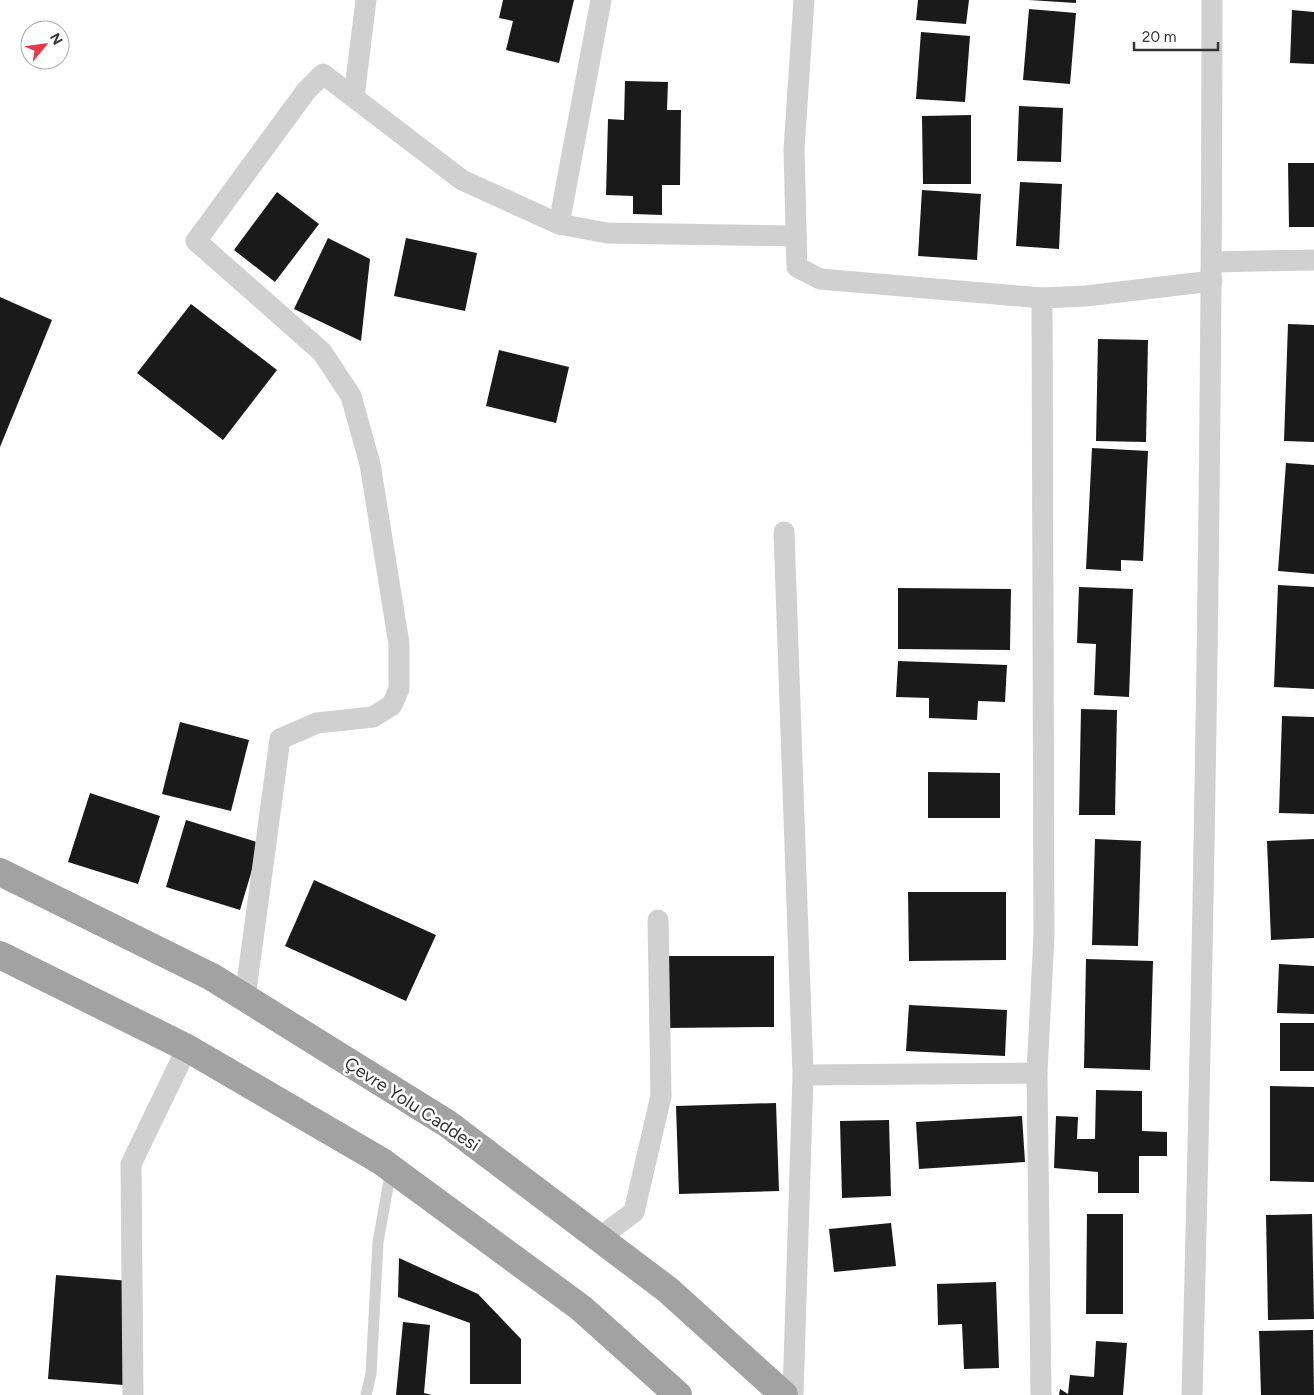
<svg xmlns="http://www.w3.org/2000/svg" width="1314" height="1395" font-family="Figtree,sans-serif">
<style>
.building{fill:#1a1a1a}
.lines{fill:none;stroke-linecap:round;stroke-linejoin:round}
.service{stroke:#d0d0d0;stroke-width:11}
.minor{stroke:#d0d0d0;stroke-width:21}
.trunk{stroke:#a2a2a2;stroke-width:28}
.labels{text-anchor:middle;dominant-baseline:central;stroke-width:5;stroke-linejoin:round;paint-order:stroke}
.street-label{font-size:18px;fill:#333;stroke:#fff}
</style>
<rect width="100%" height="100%" fill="#fff"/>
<g class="building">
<polygon points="503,0 574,0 559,63 506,50 513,21 499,18"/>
<polygon points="918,0 969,0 966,24 916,20"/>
<polygon points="1029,0 1076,0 1076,3"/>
<polygon points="1029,9 1076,13 1070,84 1023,80"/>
<polygon points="1292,10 1314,12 1314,64 1290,63"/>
<polygon points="921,32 970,36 965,102 916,99"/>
<polygon points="625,81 668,82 667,110 681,110 680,185 662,185 662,215 633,214 633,196 606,195 608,119 624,120"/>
<polygon points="1019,106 1063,108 1061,162 1017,161"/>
<polygon points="971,115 971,184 923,184 922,116"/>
<polygon points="1288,163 1314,163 1314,227 1289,227"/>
<polygon points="1020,182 1062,184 1059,249 1016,246"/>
<polygon points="922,190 981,194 977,260 918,256"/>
<polygon points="277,192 319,224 275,282 234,250"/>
<polygon points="328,238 370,259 361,341 294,309"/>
<polygon points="406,238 477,253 465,311 394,296"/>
<polygon points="0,297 52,320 0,447"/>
<polygon points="191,304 277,370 223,440 137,373"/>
<polygon points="1288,324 1314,325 1314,442 1284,441"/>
<polygon points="1098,339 1148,340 1146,442 1096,441"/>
<polygon points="499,350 569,367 556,423 486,406"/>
<polygon points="1092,448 1148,451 1143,561 1121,560 1121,571 1086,569"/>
<polygon points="1286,463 1314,465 1314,574 1278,571"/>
<polygon points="1278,585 1314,587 1314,689 1274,687"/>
<polygon points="1079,587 1133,589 1129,697 1094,695 1096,644 1077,643"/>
<polygon points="898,588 1011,589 1010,650 898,649"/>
<polygon points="898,661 1007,665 1005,702 978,701 977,720 929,718 929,698 896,697"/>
<polygon points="1081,709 1117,710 1115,815 1079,815"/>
<polygon points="1282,716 1314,717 1314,814 1279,813"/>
<polygon points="180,722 249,740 231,811 162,794"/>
<polygon points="928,772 1000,773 1000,818 928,818"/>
<polygon points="90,793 160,816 138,884 68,862"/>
<polygon points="186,820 260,843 240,910 166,887"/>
<polygon points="1095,839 1141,841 1138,946 1092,945"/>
<polygon points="1314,839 1314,938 1271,940 1267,841"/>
<polygon points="314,880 436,935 406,1001 285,946"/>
<polygon points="908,892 1006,892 1006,960 909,961"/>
<polygon points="665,956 774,956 774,1027 666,1028"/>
<polygon points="1086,959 1153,961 1150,1070 1084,1068"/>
<polygon points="1279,964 1314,966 1314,1014 1277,1013"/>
<polygon points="909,1005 1007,1010 1005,1056 906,1051"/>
<rect x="1280" y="1023" width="34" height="48"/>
<polygon points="1270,1086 1314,1087 1314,1182 1270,1181"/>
<polygon points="1096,1090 1142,1091 1142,1131 1167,1132 1167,1156 1139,1156 1139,1193 1098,1193 1098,1172 1054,1168 1056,1116 1078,1117 1077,1139 1095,1139"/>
<polygon points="776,1103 779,1191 679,1194 676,1106"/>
<polygon points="1022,1116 1025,1162 919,1169 916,1122"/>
<polygon points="889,1120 891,1196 842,1198 840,1121"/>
<polygon points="1087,1214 1123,1214 1123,1314 1086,1314"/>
<polygon points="1312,1214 1314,1319 1268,1320 1266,1215"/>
<polygon points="891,1223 896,1266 834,1272 829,1229"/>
<polygon points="399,1258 478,1294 521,1339 521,1384 470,1384 470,1323 398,1297"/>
<polygon points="56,1275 131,1281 123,1385 48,1379"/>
<polygon points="996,1282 999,1368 964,1369 962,1324 938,1325 937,1284"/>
<polygon points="403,1322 430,1325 424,1393 432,1395 396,1395"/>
<polygon points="1313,1330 1314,1395 1261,1395 1259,1331"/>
<polygon points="1096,1341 1127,1343 1123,1395 1059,1395 1060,1389 1068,1394 1070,1375 1094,1377"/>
</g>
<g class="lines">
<polyline class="service" points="366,1395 371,1374 378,1242 391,1170"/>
<g class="minor">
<polyline points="804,0 794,149 797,267 820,279 1042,298 1086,296 1212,281"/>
<polyline points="354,97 366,0"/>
<polyline points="559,224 601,0"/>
<polyline points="1212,262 1314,260"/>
<polyline points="784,532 803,1075"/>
<polyline points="245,998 280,739 317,723 373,717 392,705 399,689 399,644 370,464 351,396 322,352 196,241 306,91 323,74 462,180 559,224 607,233 796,236"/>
<polyline points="599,1238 634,1212 661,1096 658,920"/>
<polyline points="133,1395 131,1164 187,1048"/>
<polyline points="793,1395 803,1075 1037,1073"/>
<polyline points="1041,1395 1037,1073 1044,935 1042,298"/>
<path d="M1192,1395C1204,930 1212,465 1212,0"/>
</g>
<g class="trunk">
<polyline points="0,872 212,977 448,1124 668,1290 784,1395"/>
<polyline points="0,955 187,1048 381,1161 581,1308 678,1395"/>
</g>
</g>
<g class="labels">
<g class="street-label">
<text transform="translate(412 1104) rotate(33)">Çevre Yolu Caddesi</text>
</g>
</g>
<g transform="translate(45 45) rotate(61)"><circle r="24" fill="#ffffff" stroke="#adadad"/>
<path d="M0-4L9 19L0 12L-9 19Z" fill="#e63946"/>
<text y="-8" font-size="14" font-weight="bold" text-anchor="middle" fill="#333333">N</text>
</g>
<path d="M1134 42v8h84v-8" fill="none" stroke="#333333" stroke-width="2.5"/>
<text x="1142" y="42" font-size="15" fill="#333333" stroke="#ffffff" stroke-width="4" paint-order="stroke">20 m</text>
</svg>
